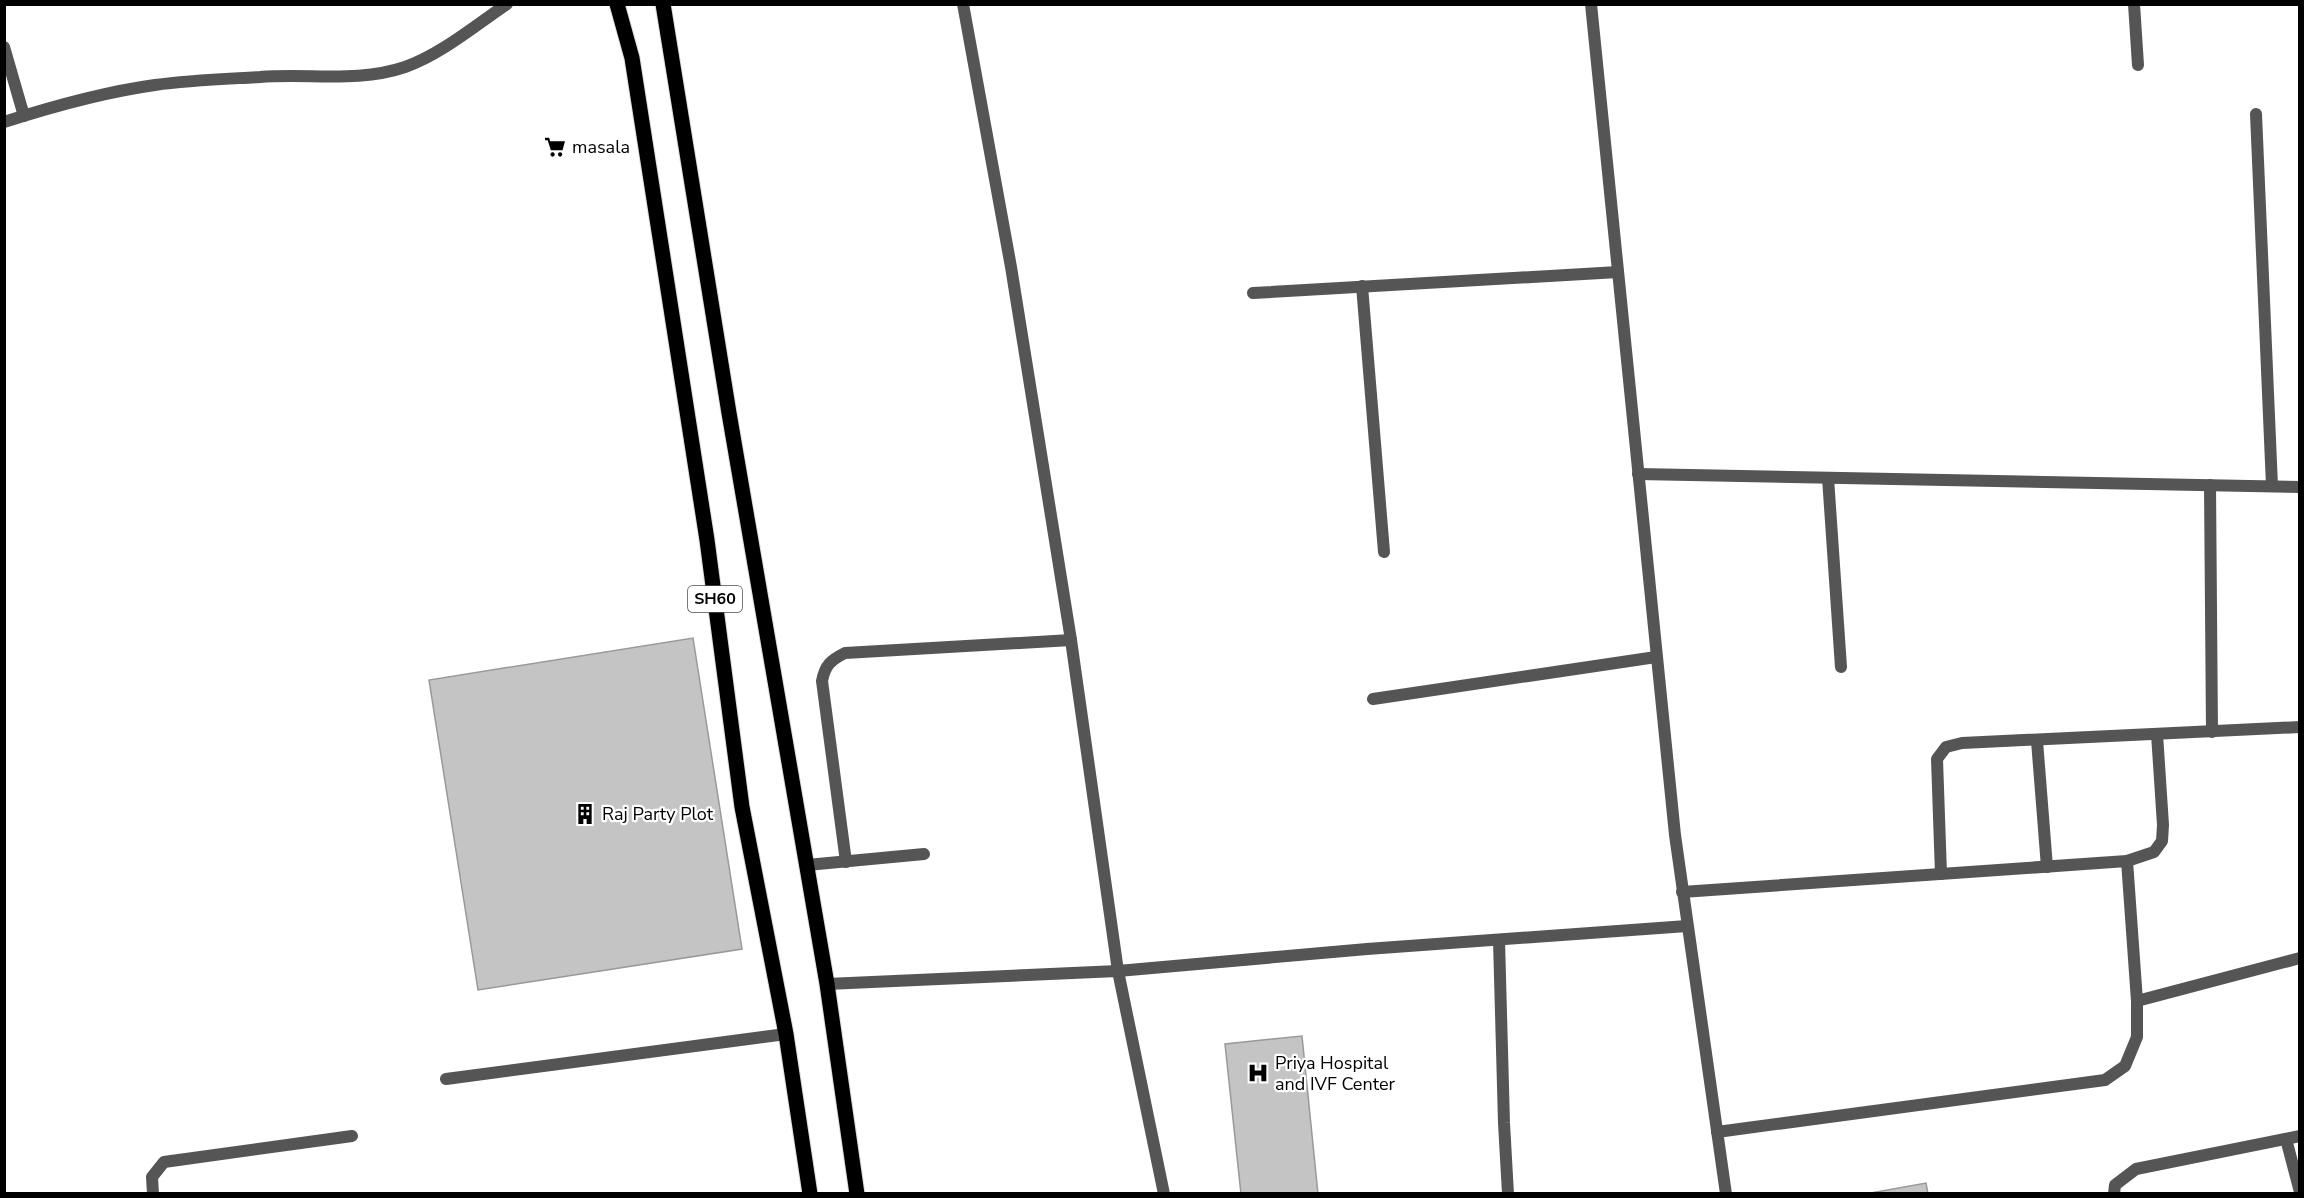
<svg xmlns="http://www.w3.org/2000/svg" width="2304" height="1198" font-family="'Nunito Sans',sans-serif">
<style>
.building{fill:#c4c4c4;stroke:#999;stroke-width:1.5}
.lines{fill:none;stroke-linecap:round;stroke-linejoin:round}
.primary-casing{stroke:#dbdbdb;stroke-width:17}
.lane{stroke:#555;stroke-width:12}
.street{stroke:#555;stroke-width:12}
.primary{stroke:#000;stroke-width:15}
.labels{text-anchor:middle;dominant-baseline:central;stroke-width:4.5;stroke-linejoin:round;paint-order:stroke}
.shield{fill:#fff;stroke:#4c4c4c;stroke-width:1.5}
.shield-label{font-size:16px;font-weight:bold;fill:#000}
.poi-label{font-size:18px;fill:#000;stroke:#fff;text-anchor:start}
</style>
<rect width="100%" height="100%" fill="#fff"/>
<g class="building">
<polygon points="693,638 742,949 478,990 429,680"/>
<polygon points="1302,1036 1318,1194 1241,1194 1225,1044"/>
<polygon points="1926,1183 1928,1194 1865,1194"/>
</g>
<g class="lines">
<defs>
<g id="primary">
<polyline points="617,4 632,58 707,540 742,807 786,1034 810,1194"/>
<polyline points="663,4 729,413 827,984 857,1194"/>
</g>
</defs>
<use href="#primary" class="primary-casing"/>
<g class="lane">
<polyline points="2134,4 2138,65"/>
<polyline points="4,47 24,116"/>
<polyline points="2256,114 2272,486"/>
<path d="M4,122C54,106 104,92 155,85C190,80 225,79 260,77C309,73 358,83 405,67C440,55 476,25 507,4"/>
<path d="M846,862L822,681C825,665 831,660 845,653L1071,640"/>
<polyline points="807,865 924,854"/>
<polyline points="446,1079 786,1034"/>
</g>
<g class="street">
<polyline points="963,4 1011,267 1071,640 1118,971 1164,1194"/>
<polyline points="1591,4 1675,835 1726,1194"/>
<polyline points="1362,286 1384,552"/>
<polyline points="1253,293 1618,272"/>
<polyline points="1638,474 2300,487"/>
<polyline points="1828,478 1841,667"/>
<polyline points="2210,485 2212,732"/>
<polyline points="1373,699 1656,657"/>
<polyline points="2037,741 2047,867"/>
<polyline points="1941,874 1937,759 1946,747 1962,743 2300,727"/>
<polyline points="1682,892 2127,861 2154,852 2162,841 2163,825 2157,734"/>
<polyline points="1499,940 1504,1123 1508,1194"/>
<polyline points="827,984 1118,971 1367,949 1687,926"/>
<polyline points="2137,1001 2300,958"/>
<polyline points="1717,1132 2105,1080 2125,1066 2137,1037 2137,1001 2127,861"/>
<polyline points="2286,1139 2300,1192"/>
<polyline points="153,1194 152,1177 164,1162 352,1136"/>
<polyline points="2114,1194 2115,1185 2136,1169 2300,1136"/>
</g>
<use href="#primary" class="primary"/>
</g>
<defs>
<symbol id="supermarket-bare" viewBox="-9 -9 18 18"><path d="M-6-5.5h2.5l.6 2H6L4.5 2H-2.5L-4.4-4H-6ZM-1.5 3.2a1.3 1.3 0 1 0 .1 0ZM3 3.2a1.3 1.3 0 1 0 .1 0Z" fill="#000" stroke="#fff" stroke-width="2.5" paint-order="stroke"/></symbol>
<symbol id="building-bare" viewBox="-9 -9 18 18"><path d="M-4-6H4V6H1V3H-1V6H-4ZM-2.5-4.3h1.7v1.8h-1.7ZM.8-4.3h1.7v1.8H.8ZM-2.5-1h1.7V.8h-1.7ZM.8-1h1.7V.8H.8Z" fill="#000" stroke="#fff" stroke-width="2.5" paint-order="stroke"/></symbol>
<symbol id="hospital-bare" viewBox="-9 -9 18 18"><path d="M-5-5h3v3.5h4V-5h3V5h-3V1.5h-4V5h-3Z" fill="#000" stroke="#fff" stroke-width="2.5" paint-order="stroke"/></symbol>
</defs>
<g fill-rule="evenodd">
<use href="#supermarket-bare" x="540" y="132" width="30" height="30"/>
<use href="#building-bare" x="570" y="799" width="30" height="30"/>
<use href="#hospital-bare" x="1243" y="1058" width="30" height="30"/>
</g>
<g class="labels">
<rect class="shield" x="688" y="586" width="54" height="26" rx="4.5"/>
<g class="shield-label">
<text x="715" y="599">SH60</text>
</g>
<g class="poi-label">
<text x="572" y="147">masala</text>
<text x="602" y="814">Raj Party Plot</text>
<text x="1275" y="1063">Priya Hospital<tspan x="1275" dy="21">and IVF Center</tspan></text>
</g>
</g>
<rect width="2304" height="1198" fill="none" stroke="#000000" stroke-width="12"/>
</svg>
